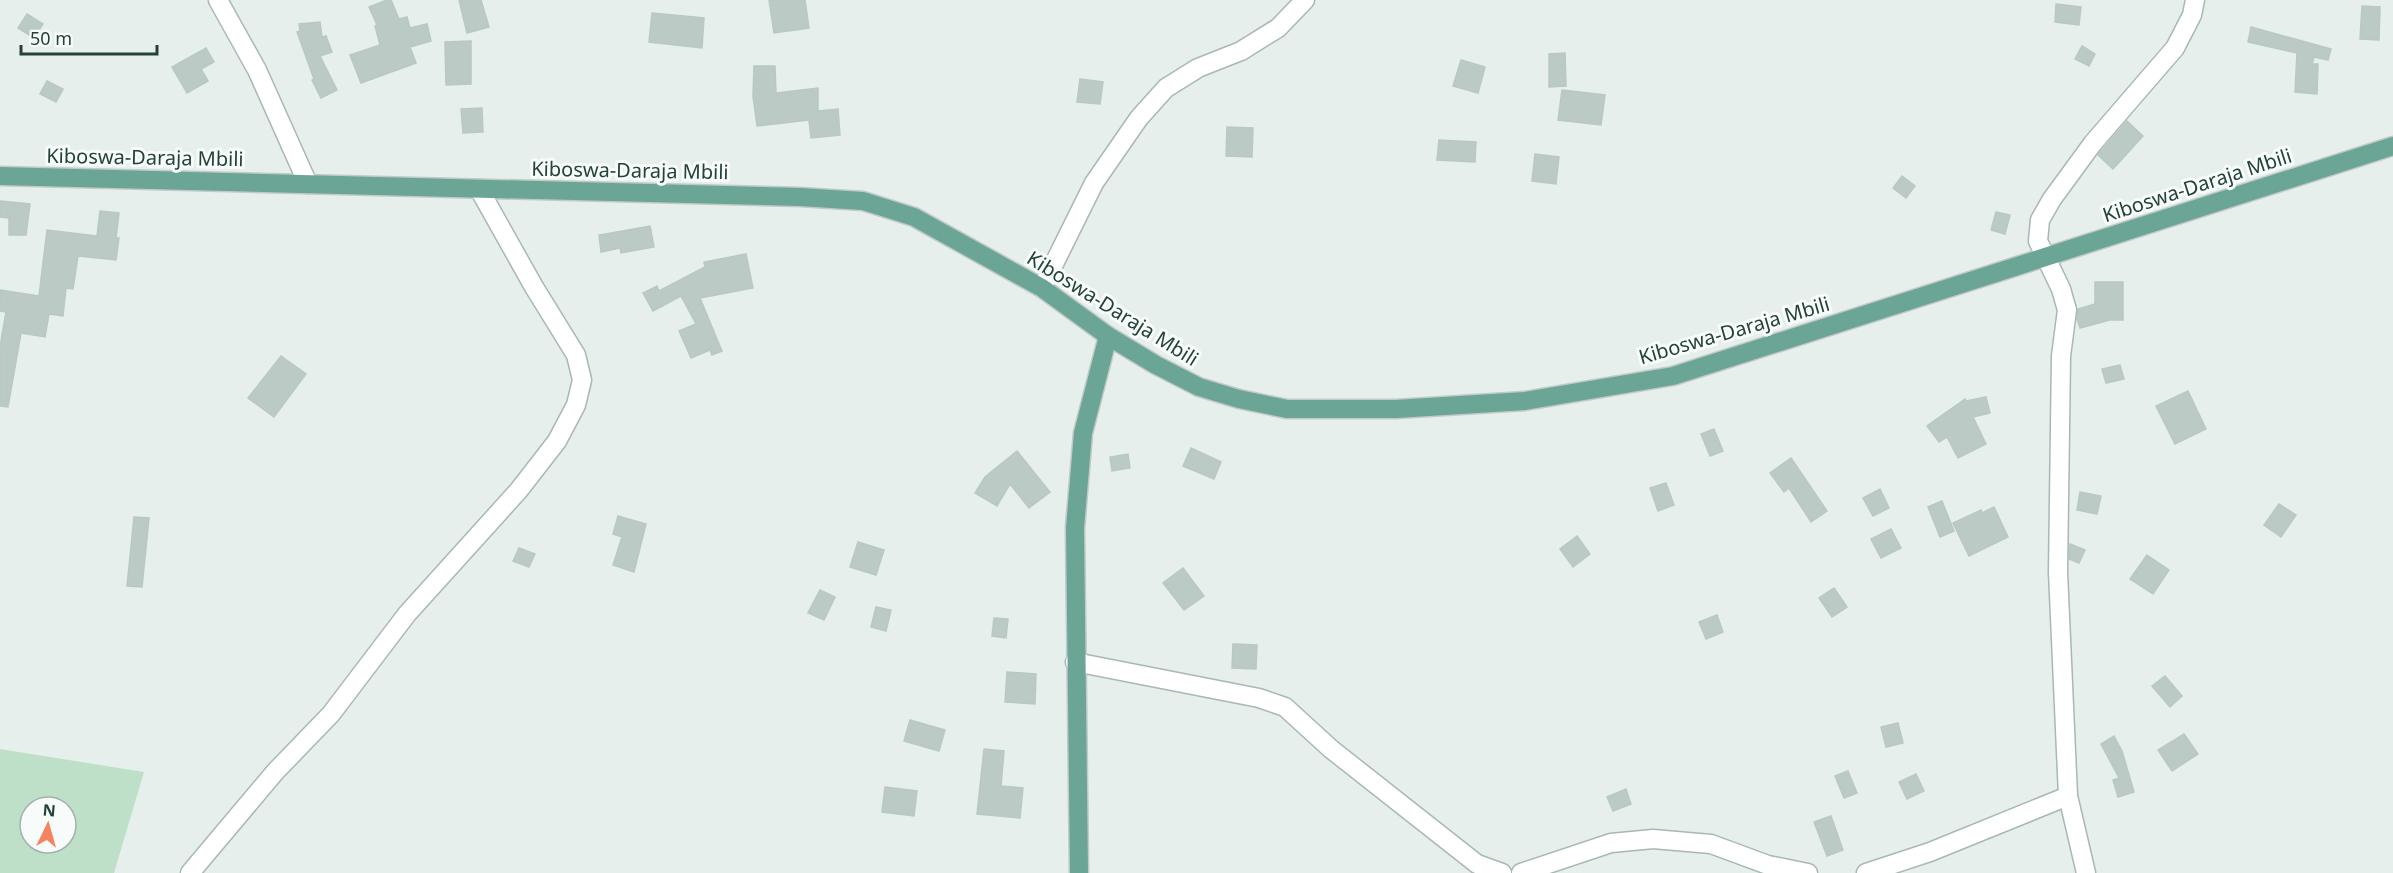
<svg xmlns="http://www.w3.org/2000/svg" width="2393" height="873" font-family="'Noto Sans',sans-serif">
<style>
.green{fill:#bfe0c8;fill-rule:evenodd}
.building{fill:#bbcac4;stroke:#b8c9c2;stroke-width:1.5}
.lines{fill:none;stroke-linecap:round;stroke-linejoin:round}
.minor-casing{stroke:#a8b8b2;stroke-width:21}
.major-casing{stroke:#c2cac8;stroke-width:21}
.minor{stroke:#fff;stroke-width:18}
.major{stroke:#6aa596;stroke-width:18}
.labels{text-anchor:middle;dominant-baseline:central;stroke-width:6;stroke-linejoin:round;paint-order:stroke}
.street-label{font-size:20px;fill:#24423a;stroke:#f7fbf9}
</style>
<rect width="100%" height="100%" fill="#e6efeb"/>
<path class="green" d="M0,749L144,772L114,873H0ZM30,807H66V843H30Z"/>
<g class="building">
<polygon points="387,0 391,0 399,19 407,17 410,28 427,24 431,41 410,47 416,63 361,83 350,55 380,45 375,26 377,25 369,7"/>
<polygon points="459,0 481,0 489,27 467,33"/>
<polygon points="769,0 805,0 809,28 774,33"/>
<polygon points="2056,4 2081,7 2079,25 2055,22"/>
<polygon points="2362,6 2380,7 2379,40 2360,39"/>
<polygon points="652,13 704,18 702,48 649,42"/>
<polygon points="27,14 43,24 34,38 18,28"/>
<polygon points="320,22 322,37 326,36 332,52 320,56 337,90 321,98 312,80 314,79 297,32 300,31 299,24"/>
<polygon points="2251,27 2331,49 2328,60 2314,57 2312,64 2318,64 2317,94 2295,92 2297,53 2248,42"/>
<polygon points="471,41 471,84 446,85 445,42"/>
<polygon points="2082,46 2095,54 2089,66 2075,59"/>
<polygon points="206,48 214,62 201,69 208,81 187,93 172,67"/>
<polygon points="1565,53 1566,86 1549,87 1549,54"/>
<polygon points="1461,60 1485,67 1478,93 1453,86"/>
<polygon points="754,66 775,66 776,93 818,88 818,111 838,109 840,135 811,138 809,120 757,126 753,96"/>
<polygon points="1080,79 1103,82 1100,104 1077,102"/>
<polygon points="47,81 63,89 56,102 40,94"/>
<polygon points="1562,90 1605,95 1601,125 1558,120"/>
<polygon points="482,108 483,132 463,133 461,109"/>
<polygon points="2127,121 2143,136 2113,169 2098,155"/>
<polygon points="1227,127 1253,128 1252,157 1226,156"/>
<polygon points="1439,140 1476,142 1475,162 1437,160"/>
<polygon points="1535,154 1559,157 1556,184 1532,181"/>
<polygon points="1902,176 1915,186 1906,198 1893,188"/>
<polygon points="0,201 30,204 26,235 9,235 9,218 0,217"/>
<polygon points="100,211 119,213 116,238 119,238 116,260 78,256 73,289 66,288 63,316 49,314 45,337 21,333 8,407 0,406 0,347 6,312 0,311 0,290 39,296 47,230 97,236"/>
<polygon points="1996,212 2010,215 2005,234 1991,230"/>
<polygon points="650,226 654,247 621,253 620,248 601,252 599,235"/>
<polygon points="746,254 753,288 700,298 722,351 712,355 710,350 691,358 679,331 696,324 681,296 653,311 643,293 657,286 659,291 705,267 704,262"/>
<polygon points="2095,282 2123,282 2123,320 2110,320 2080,328 2077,319 2078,309 2095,304"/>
<polygon points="281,356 306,374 274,417 248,398"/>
<polygon points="2120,365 2124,379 2106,383 2102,369"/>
<polygon points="2188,391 2206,429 2175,444 2156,406"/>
<polygon points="1986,397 1990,413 1973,417 1986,444 1958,458 1947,437 1939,442 1927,426 1965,399 1966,401"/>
<polygon points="1714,429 1723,451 1710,456 1701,434"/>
<polygon points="1191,448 1221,462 1214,479 1183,466"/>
<polygon points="1017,451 1050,492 1029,508 1010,484 997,506 975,493 985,477"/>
<polygon points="1128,454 1130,468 1112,471 1110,457"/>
<polygon points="1791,458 1827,511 1811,522 1789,488 1784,492 1770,473"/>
<polygon points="1666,483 1674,505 1658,511 1650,488"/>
<polygon points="1880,489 1889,508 1873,516 1863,498"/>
<polygon points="2080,492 2101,496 2097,514 2077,510"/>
<polygon points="1942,501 1954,531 1940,537 1928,507"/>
<polygon points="2279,504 2296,515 2281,537 2264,525"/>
<polygon points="1994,507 2008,537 1969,556 1953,523 1981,510 1982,513"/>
<polygon points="618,516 646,524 634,572 613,565 622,537 613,534"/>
<polygon points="134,517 149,518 142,587 127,586"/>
<polygon points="1891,529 1901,548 1881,558 1871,539"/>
<polygon points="1577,536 1590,554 1573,567 1560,549"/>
<polygon points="858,542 884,550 876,575 850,567"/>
<polygon points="2070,544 2085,550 2079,563 2069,559"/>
<polygon points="519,548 535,554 529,567 513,561"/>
<polygon points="2147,555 2169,570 2153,594 2130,579"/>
<polygon points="1183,568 1204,596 1184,610 1163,583"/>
<polygon points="1834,588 1847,607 1832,617 1819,598"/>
<polygon points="820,590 835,597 824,620 808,613"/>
<polygon points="876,607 891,610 886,631 871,627"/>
<polygon points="1717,615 1723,632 1706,639 1699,622"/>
<polygon points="994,618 1008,619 1006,638 992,636"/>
<polygon points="1233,644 1257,645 1256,669 1232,668"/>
<polygon points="1007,672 1036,674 1035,704 1005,702"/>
<polygon points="2165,676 2182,696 2170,707 2152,686"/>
<polygon points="910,720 945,730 939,751 904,741"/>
<polygon points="1898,723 1903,743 1886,747 1881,727"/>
<polygon points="2184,734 2198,754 2172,771 2158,750"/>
<polygon points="2114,736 2122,751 2134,792 2118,797 2113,780 2119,778 2101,744"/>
<polygon points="984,749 1004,751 1001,786 1023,788 1020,818 977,814"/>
<polygon points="1848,771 1857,793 1844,798 1835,776"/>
<polygon points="1916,774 1924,791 1907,799 1899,782"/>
<polygon points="885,787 917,791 914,816 882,812"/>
<polygon points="1626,789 1631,804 1613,811 1607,797"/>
<polygon points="1831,816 1843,850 1827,856 1814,822"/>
</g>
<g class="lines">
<defs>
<g id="minor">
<polyline points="218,0 257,70 308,184"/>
<polyline points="1042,288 1094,183 1139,118 1166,88 1198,68 1241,51 1278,28 1305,0"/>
<polyline points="1075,662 1259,698 1285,707 1331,749 1477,864 1502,873"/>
<polyline points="190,873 275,772 331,714 407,614 519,490 557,441 576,405 582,380 576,355 534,287 479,189"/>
<polyline points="1521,873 1611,843 1653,839 1711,844 1768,865 1808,873"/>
<polyline points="1866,873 1930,852 2068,796"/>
<polyline points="2086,873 2068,796 2058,572 2061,356 2067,310 2061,289 2038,241 2040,220 2052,199 2093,143 2175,48 2192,15 2195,0"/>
</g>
<g id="major">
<polyline points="0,176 800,197 863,201 914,217 1042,288 1108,336 1156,365 1199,387 1239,399 1287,409 1396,409 1525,401 1673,376 2393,146"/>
<polyline points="1079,873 1075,528 1083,433 1108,336"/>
</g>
</defs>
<use href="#minor" class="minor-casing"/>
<use href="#major" class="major-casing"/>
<use href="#minor" class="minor"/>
<use href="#major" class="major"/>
</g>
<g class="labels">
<g class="street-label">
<text transform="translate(145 157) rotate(1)">Kiboswa-Daraja Mbili</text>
<text transform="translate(630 170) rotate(1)">Kiboswa-Daraja Mbili</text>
<text transform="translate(2197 185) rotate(-18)">Kiboswa-Daraja Mbili</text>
<text transform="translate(1113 308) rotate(32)">Kiboswa-Daraja Mbili</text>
<text transform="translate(1734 330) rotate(-16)">Kiboswa-Daraja Mbili</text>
</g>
</g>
<g transform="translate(48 825) rotate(5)"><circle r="28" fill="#f7fbf9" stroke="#a3b1ad" stroke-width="1.5"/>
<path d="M0-4.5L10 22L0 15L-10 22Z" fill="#f4845f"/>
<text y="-9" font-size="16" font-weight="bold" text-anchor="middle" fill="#24423a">N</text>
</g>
<path d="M21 45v9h136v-9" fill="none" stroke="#24423a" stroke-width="3"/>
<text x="30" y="45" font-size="18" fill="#24423a" stroke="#f7fbf9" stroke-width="4.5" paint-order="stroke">50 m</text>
</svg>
